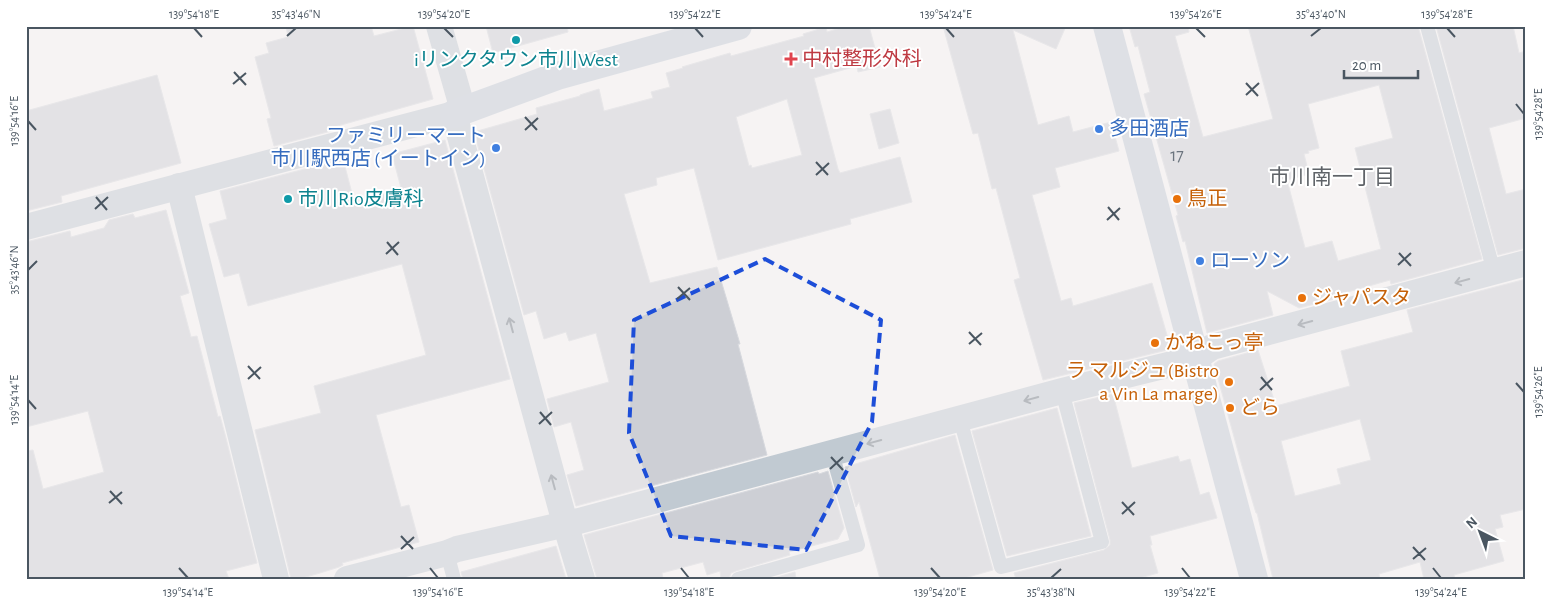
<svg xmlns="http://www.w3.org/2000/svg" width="1552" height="605" font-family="'Alegreya Sans','Noto Sans JP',sans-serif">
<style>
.building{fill:#cdcfd5;stroke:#d7d9de;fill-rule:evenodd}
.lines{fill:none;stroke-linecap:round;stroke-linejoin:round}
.lane{stroke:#c1cad2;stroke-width:14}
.street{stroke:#c1cad2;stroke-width:26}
.secondary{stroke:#c1cbd6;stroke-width:28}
.oneway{stroke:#6e7983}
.marked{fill:none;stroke:#1d4ed8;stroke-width:4;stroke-dasharray:10 6;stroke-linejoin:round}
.ticks{fill:none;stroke:#4a5661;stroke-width:2}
.culture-dot{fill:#0f9aa8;stroke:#fff;stroke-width:2}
.health-dot{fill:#e0444e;stroke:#fff;stroke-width:2}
.shop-dot{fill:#3f7fe0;stroke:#fff;stroke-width:2}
.food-dot{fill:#e8710a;stroke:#fff;stroke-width:2}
.labels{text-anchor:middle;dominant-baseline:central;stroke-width:4;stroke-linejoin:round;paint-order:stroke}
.number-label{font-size:18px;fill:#6b747e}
.health-label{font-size:20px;fill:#be3a42;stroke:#fff;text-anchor:start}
.culture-label{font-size:20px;fill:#0d838f;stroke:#fff}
.shop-label{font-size:20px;fill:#366cbe;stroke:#fff;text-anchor:start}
.food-label{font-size:20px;fill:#c56008;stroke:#fff;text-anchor:start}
.neighbourhood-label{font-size:21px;fill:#5f6368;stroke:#fff}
.neatline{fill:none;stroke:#4a5661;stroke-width:2}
.ticks-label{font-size:12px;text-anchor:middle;fill:#4a5661}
</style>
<rect width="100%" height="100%" fill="#f5f3f3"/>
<g class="building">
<polygon points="286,26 371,26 374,36 413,26 433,99 334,127 335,130 274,146 267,119 271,118 255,57 269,53 266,43 288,37"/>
<polygon points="486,26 567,26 568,32 493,53"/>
<path d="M847,26H869L880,67L858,72L857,66L814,78L838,169L840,173L900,157L912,202L850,219L851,224L718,260L694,168L656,178L657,185L624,194L650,283L717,267L740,344H738L767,455L576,506L567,475L584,470L571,422L554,427L547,399L609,382L596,333L569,341L566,332L544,339L536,311L524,315L474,132L537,114L536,108L580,96V95L599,89L604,111L653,98L651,92L670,87L666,73L683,68L682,67L730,53L731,56L804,36L803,34L826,27L827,32ZM787,99L802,155L752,168L751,165L749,166L736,117Z"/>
<polygon points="943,26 1066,26 1056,49 1013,30 1038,125 1069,116 1073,132 1111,122 1119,151 1055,168 1060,187 1032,195 1061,301 1071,298 1073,306 1152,283 1171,349 1043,380 1014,280 1020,278 996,188 992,189 978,133 973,134"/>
<path d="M1129,26H1188L1189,32L1175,36L1203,137L1273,119L1248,26H1418L1482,259L1391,284L1390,280L1337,295L1338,298L1299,308L1267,291L1273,315L1207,333L1185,241L1183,242L1176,216L1178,215L1144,94L1150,92L1138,46L1135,47ZM1379,85L1393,138L1355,148L1381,249L1338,261L1332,241L1305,248L1287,180L1309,174L1304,154L1309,153L1308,151L1319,148L1308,104Z"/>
<polygon points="1436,26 1513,26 1519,53 1526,51 1526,118 1489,128 1506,194 1526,189 1526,248 1498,255"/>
<polygon points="157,75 181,163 61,196 62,202 26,211 26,111"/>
<polygon points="890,109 899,143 879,149 870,114"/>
<polygon points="445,140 510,379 376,415 401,507 409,505 419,542 342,563 343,565 339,567 320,573 299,579 291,579 255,430 321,413 314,386 426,355 402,264 248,306 239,273 224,277 209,224 227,219 220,191 343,159 354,201 401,188 392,154"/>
<polygon points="166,210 189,293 180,296 191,337 197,336 218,417 220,416 226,438 257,563 226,571 229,579 26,579 26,451 33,450 43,489 104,472 88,411 26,427 26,242 70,231 71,237 104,228 109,220 133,214 135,218"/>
<path d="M1526,279V509L1500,515L1503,527L1495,529L1504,561L1454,575L1455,579H1424L1420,562L1379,574L1380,579H1273L1257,513H1256L1242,466L1214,364L1218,361L1258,350L1276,406L1350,386L1341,351L1413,332L1407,310ZM1360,419L1371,460L1337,469L1341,484L1295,496L1281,441Z"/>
<polygon points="1113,394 1132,468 1178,456 1180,462 1190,459 1200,495 1209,492 1217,518 1150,536 1152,545 1150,545 1158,573 1136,579 1016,579 1014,573 1104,550 1110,545 1110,540 1074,403"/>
<polygon points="1057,408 1091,536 1007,556 972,431"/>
<polygon points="955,435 993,570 961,579 880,579 859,502 856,507 845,467"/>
<polygon points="828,471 844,528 838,539 789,552 790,555 736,571 731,573 729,579 721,579 720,571 707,575 703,562 662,573 663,579 597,579 584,535 818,472 819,474"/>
<polygon points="556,546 566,579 463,579 461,572"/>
<polygon points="795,572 796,579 771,579"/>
</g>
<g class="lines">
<g class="lane">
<polyline points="1427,26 1494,272"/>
<polyline points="960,419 1001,567 1102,542 1062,391"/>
<polyline points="447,553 454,579"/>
<polyline points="738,579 858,545 832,453"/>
</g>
<g class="street">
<polyline points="439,26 463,110"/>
<polyline points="179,186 276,579"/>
<polyline points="26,227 454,114 565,523 582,579"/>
<polyline points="347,579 447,553 457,549 579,521 1062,391 1196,358 1212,347 1526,263"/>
</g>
<g class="secondary">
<polyline points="1107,26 1254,579"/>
<polyline points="454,114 557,76 738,26"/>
</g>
</g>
<defs><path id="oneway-shaft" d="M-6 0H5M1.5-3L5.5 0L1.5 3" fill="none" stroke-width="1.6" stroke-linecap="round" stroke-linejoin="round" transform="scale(1.25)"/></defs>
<g class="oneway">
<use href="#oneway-shaft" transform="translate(1462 281) rotate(165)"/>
<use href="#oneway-shaft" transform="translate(1305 323) rotate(165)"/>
<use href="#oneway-shaft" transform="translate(511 325) rotate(-105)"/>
<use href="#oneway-shaft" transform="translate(1031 399) rotate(165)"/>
<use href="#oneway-shaft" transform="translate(874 442) rotate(165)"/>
<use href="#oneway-shaft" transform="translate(553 482) rotate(-105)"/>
</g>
<path d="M0 0H1552V605H0ZM765,259L881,320L872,422L806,550L671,536L629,433L634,320Z" fill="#f5f3f3" fill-opacity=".55" fill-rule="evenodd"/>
<path class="marked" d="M765,259L881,320L872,422L806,550L671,536L629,433L634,320Z"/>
<path class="ticks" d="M194,28L202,37M444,28L453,37M695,28L703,37M946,28L954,37M1196,28L1205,37M1447,28L1455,37M287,36L296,28M1311,36L1321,28M234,72L246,85M1246,83L1258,96M233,84L246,73M1246,95L1259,83M1516,104L1524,114M525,117L537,130M28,121L36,130M525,130L538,118M816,162L828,175M816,175L829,163M96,197L107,210M1108,207L1119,220M95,209L108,197M1107,220L1120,208M387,242L398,255M1399,253L1411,266M386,254L399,242M1398,265L1411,253M28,270L37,261M678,287L690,300M677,299L690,288M969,332L981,345M969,344L982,333M248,366L260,379M1261,377L1272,390M248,379L261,367M1516,383L1524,392M1260,390L1273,378M28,400L36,409M540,412L551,425M539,424L552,412M831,457L843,470M830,469L843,457M110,491L122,504M1122,502L1134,515M109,503L122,492M1122,514L1135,502M401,536L413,549M1413,547L1425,560M401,549L414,537M1413,559L1426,548M179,568L188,578M430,568L438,578M681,568L689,578M931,568L940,578M1182,568L1190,578M1433,568L1441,578M1051,578L1061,569"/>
<g class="culture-dot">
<circle cx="516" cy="40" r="5"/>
<circle cx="288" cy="199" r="5"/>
</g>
<path class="health-dot" d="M788.5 51.5h5v5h5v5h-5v5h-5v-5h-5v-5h5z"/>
<g class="shop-dot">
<circle cx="1099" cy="129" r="5"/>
<circle cx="496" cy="148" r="5"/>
<circle cx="1200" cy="261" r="5"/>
</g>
<g class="food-dot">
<circle cx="1177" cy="199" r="5"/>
<circle cx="1302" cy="298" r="5"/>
<circle cx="1155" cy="343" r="5"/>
<circle cx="1229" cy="382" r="5"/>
<circle cx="1230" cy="408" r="5"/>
</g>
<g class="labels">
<g class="number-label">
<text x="1177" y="156">17</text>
</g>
<g class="health-label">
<text x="802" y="59">中村整形外科</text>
</g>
<g class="culture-label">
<text x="516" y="60">iリンクタウン市川West</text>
<text x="298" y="199" text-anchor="start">市川Rio皮膚科</text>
</g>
<g class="shop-label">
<text x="1109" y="129">多田酒店</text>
<text x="486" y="136" text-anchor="end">ファミリーマート<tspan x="486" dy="23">市川駅西店 (イートイン)</tspan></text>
<text x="1210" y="261">ローソン</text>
</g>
<g class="food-label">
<text x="1187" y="199">鳥正</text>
<text x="1312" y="298">ジャパスタ</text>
<text x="1165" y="343">かねこっ亭</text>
<text x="1219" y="371" text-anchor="end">ラ マルジュ(Bistro<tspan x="1219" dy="23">a Vin La marge)</tspan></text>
<text x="1240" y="408">どら</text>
</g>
<g class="neighbourhood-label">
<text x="1332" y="177">市川南一丁目</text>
</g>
</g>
<rect width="1552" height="605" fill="none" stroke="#ffffff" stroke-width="55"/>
<g transform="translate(1480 532) rotate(318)" stroke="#ffffff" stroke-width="4" paint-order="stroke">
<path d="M0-4L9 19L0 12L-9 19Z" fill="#4a5661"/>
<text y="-8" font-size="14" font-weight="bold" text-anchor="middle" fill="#4a5661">N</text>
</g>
<path d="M1344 70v8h74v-8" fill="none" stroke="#4a5661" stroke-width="2.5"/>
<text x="1352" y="70" font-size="15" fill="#4a5661" stroke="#ffffff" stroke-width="4" paint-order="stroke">20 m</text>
<rect x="28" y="28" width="1496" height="550" class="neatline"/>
<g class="ticks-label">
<text x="194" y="18">139°54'18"E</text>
<text x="296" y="18">35°43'46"N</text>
<text x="444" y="18">139°54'20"E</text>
<text x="695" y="18">139°54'22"E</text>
<text x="946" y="18">139°54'24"E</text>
<text x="1196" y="18">139°54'26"E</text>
<text x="1321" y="18">35°43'40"N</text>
<text x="1447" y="18">139°54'28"E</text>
<text transform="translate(1538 114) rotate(-90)" y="4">139°54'28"E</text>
<text transform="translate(14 121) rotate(-90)" y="4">139°54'16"E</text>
<text transform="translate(14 270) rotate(-90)" y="4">35°43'46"N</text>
<text transform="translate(1538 392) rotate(-90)" y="4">139°54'26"E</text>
<text transform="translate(14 400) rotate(-90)" y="4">139°54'14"E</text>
<text x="188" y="596">139°54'14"E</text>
<text x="438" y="596">139°54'16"E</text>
<text x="689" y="596">139°54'18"E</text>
<text x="940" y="596">139°54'20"E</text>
<text x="1051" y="596">35°43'38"N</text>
<text x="1190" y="596">139°54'22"E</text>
<text x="1441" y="596">139°54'24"E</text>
</g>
</svg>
